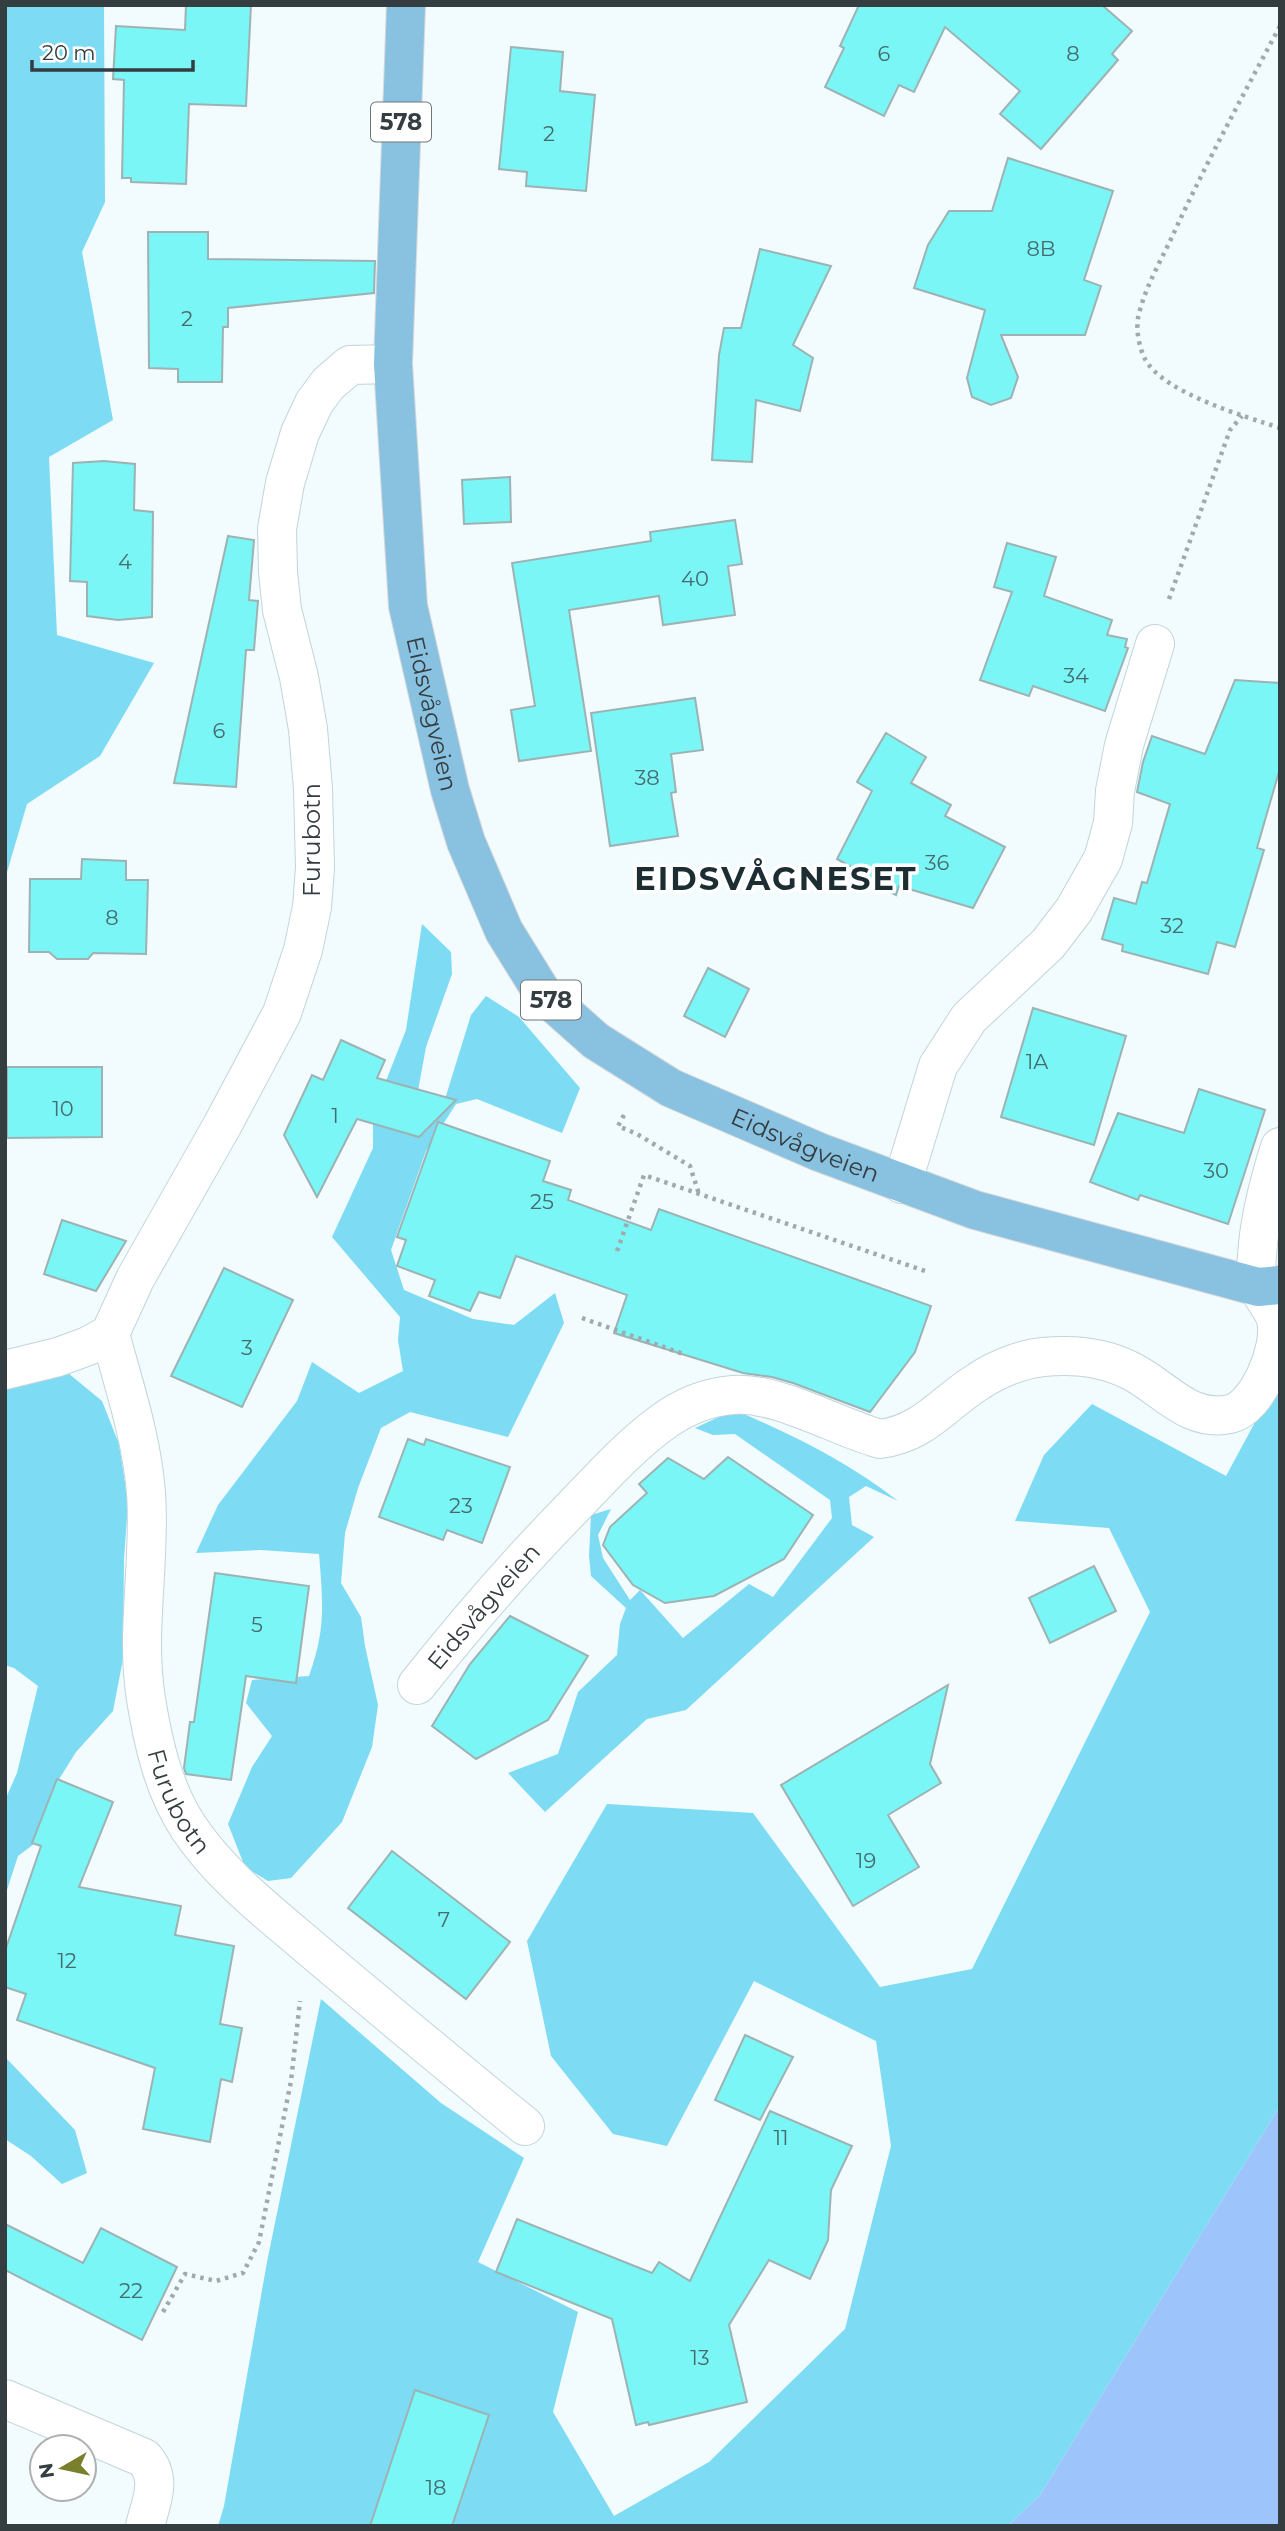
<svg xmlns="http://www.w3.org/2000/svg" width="1285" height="2531" font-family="Montserrat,sans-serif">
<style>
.green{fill:#7ddbf3}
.water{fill:#9ec4fc}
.building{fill:#7af6f7;stroke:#9db3b3;stroke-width:2}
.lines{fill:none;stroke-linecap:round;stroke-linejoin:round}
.minor-casing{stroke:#c0d5db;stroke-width:40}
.major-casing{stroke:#d6d8d9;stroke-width:40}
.path{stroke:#a0a9ab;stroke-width:4.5;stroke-dasharray:3.5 5;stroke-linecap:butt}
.minor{stroke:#fff;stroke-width:38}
.major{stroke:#89c1e0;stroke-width:38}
.labels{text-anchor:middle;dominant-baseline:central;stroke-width:7;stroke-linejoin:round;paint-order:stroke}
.number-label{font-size:21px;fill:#466b6d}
.shield{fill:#fff;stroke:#717779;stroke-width:2}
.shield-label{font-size:23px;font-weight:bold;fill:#343d3f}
.street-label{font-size:24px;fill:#343d3f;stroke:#fff}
.district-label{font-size:32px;font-weight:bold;letter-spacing:2px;fill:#1c2e32;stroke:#fff}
</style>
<rect width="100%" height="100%" fill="#f2fbfd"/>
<g class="green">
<polygon points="5,5 104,5 105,202 82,252 113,420 49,457 57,635 154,663 100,756 27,804 5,879"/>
<path d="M422,924L451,952L452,974L426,1047L415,1107L418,1138L445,1099L471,1015L486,996L519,1017L580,1088L562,1133L477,1099L456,1104L426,1151L391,1250L404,1290L473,1319L514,1325L555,1293L564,1323L508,1437L410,1412L381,1428L358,1488L345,1533L341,1583L361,1617L365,1646L378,1705L372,1747L342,1822L291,1878L268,1881L245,1867L228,1824L252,1767L272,1736L246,1703L252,1680L309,1676C326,1629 323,1603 319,1554L261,1550L196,1553L218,1505L297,1401L312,1362L359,1393L403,1371L398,1340L400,1317L332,1237L373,1148V1114L406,1030Z"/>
<polygon points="68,1373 102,1401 119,1444 128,1502 124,1559 123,1659 113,1711 76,1752 56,1784 34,1844 18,1856 5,1896 5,1800 17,1773 38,1686 14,1668 5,1665 5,1386"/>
<polygon points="1280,1376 1280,2106 1040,2495 1008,2526 218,2526 224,2506 267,2262 321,1999 441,2103 524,2158 478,2262 578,2312 553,2412 614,2516 709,2462 845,2329 891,2146 876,2041 754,1981 667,2146 613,2134 551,2056 527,1941 607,1804 753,1813 880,1987 972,1969 1150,1612 1109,1528 1015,1521 1044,1455 1092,1404 1226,1476"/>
<path d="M734,1410C792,1434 848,1462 898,1501L866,1486L849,1497L852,1525L874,1537L686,1710L647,1719L545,1812L508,1773L558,1754L578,1692L617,1655L620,1624L626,1608L591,1576L589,1556L591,1515L611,1509L598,1535L603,1558L630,1600L640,1590L683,1638L749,1584L773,1597L832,1518L830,1500L735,1434L713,1435L695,1428Z"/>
<polygon points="5,2057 75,2130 87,2173 62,2184 31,2156 5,2139"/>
</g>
<polygon class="water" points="1280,2106 1280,2526 1008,2526 1040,2495"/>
<g class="building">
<polygon points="186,5 251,5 246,106 189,104 186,184 131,182 131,178 122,178 124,80 113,79 116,26 185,30"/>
<polygon points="859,5 1102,5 1132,31 1112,54 1118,60 1041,149 1000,114 1020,91 945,27 914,92 899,85 884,116 825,87 844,48 840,46"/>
<polygon points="511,47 563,52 560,91 595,95 586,191 526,186 527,172 499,169"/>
<polygon points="1008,158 1113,191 1084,280 1101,286 1085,335 1001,335 1018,377 1011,398 991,405 972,397 967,378 985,310 914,288 928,245 949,211 992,211"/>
<polygon points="148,232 208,232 208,259 375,261 374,293 228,308 228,327 223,327 222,382 178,382 178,369 149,368"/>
<polygon points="760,249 831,266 793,345 813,358 800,411 756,400 752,462 712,460 719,355 724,328 741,328"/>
<polygon points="104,461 135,464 134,510 153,512 152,617 118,620 87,616 87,582 70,581 73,463"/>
<polygon points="510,477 511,522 464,524 462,480"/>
<polygon points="735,520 742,564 728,566 735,615 663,625 659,596 569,610 591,751 519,761 511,710 535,706 512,563 651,541 650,532"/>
<polygon points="228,536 254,540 249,600 258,601 254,650 246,650 236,787 174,783"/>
<polygon points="1007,543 1056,557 1044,596 1112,620 1107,635 1127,639 1125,647 1128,648 1105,711 1033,686 1029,696 980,680 1012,592 994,587"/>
<polygon points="1235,680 1280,683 1280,768 1257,848 1264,850 1235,947 1217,942 1208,974 1122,951 1123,945 1102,939 1114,898 1136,904 1142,882 1147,883 1170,804 1137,792 1143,762 1152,736 1205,754"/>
<polygon points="695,698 703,750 671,754 676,792 671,793 678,836 610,846 591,713"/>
<polygon points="886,733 926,757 911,783 951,805 945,816 1005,847 973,908 899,886 896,895 855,874 857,870 837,859 872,791 857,782"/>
<polygon points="82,859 126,861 126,880 148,880 146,954 93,953 88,959 57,959 49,952 29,952 30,879 81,879"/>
<polygon points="708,968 749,989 725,1037 684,1016"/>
<polygon points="1033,1008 1126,1036 1094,1145 1001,1117"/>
<polygon points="341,1040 385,1060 377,1078 456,1100 419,1137 357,1119 317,1197 284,1135 312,1075 323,1080"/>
<polygon points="7,1067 102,1067 102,1137 7,1138"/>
<polygon points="1199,1089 1265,1110 1228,1224 1140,1195 1138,1200 1090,1182 1118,1113 1184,1133"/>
<polygon points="438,1122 550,1161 543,1181 571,1190 568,1200 651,1230 659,1209 931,1306 915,1352 870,1412 793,1383 772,1377 743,1373 614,1333 627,1295 516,1256 500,1298 479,1292 470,1311 429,1296 435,1280 397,1266 406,1240 397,1237"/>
<polygon points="62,1220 126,1241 96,1291 44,1274"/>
<polygon points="224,1268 293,1300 242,1407 171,1376"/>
<polygon points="408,1439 424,1445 426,1439 510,1467 482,1543 447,1530 443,1540 379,1517"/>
<polygon points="728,1457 813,1515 784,1559 714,1596 665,1603 633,1585 603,1545 610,1527 647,1493 639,1484 668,1458 704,1479"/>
<polygon points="1094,1566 1116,1611 1050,1643 1029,1598"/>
<polygon points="215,1573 309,1586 296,1683 246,1676 231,1780 186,1774 184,1768 190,1722 194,1722"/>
<polygon points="510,1616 588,1656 548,1720 476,1759 432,1726 470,1664"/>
<polygon points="948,1685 930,1764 941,1783 888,1815 919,1867 853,1906 781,1785"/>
<polygon points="57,1779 113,1802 79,1887 181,1906 175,1935 234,1946 220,2024 242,2028 232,2082 221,2079 210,2142 143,2129 155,2068 17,2020 26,1994 5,1987 5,1951 41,1846 32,1843"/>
<polygon points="392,1851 510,1942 466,1999 348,1908"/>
<polygon points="745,2035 793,2057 760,2120 715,2100"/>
<polygon points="770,2111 852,2146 831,2190 828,2240 810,2279 769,2260 729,2325 747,2402 649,2425 648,2422 636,2425 612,2319 496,2272 517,2219 652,2273 659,2262 690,2281"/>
<polygon points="5,2224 83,2263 101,2228 177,2267 142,2340 5,2270"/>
<polygon points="415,2390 489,2415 452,2526 370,2526"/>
</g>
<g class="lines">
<defs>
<g id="minor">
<polyline points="902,1184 938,1066 969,1018 1048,944 1074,910 1103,859 1113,823 1115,791 1124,745 1155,644"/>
<path id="s1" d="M110,1334C124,1386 142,1439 146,1493C151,1562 135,1631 146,1699C153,1743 164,1791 189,1828C223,1879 276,1918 321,1957C389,2014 456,2070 525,2126"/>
<polyline points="5,1370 58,1357 88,1346 110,1334 135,1279 223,1124 282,1013 303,950 312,907 315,868 313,789 308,729 299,677 282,610 278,572 277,529 285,483 300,433 314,403 328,384 350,365 393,364"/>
<path id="s2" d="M417,1685C467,1622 519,1562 575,1505C602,1477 629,1447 660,1424C681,1408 707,1397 733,1395C776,1391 837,1427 880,1439C925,1433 943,1403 979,1381C997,1369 1022,1359 1043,1357C1073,1354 1104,1357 1131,1371C1165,1388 1188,1423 1230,1414C1258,1408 1283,1346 1276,1320C1273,1307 1263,1300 1259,1288C1256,1280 1256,1265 1257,1256C1259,1219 1269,1182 1280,1147"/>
<path d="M5,2399L144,2458C163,2479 151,2502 145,2526"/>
</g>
<g id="major">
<path id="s3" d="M406,5L393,364L408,606L450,790L466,842L504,931L543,994L596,1041L671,1088L819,1152L975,1210L1258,1287L1280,1285"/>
</g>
</defs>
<use href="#minor" class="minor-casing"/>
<use href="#major" class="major-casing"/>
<g class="path">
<path d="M1280,26C1242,97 1204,167 1171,239C1159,264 1144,290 1138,318C1136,331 1139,347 1145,359C1163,393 1244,416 1280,428"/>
<polyline points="1169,599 1230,430 1242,416"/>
<polyline points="624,1115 618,1126 637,1134 690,1166 699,1194"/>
<polyline points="617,1251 644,1175 928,1272"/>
<polyline points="582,1318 686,1355"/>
<polyline points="163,2312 185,2274 216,2281 243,2273 259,2242 291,2081 300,2001"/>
</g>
<use href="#minor" class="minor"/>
<use href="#major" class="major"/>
</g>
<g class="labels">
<g class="number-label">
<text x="884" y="53">6</text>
<text x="1073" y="53">8</text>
<text x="549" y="133">2</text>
<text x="1041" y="248">8B</text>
<text x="187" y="318">2</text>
<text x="125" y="561">4</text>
<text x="695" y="578">40</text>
<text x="1076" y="675">34</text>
<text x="219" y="730">6</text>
<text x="647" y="777">38</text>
<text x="937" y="862">36</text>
<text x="112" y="917">8</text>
<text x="1172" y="925">32</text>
<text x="1037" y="1061">1A</text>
<text x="63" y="1108">10</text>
<text x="335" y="1115">1</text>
<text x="1216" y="1170">30</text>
<text x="542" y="1201">25</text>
<text x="247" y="1347">3</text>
<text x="461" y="1505">23</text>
<text x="257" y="1624">5</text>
<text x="866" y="1860">19</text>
<text x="444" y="1919">7</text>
<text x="67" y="1960">12</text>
<text x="781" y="2137">11</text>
<text x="131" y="2290">22</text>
<text x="700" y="2357">13</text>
<text x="436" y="2487">18</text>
</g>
<g class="shield">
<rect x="371" y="102.5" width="60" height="39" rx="5"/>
<rect x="521" y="980.5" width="60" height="39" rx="5"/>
</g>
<g class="shield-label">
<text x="401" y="122">578</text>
<text x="551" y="1000">578</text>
</g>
<g class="street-label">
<text stroke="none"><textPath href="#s3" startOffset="712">Eidsvågveien</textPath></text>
<text transform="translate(311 840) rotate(-90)">Furubotn</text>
<text stroke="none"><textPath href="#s3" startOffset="1321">Eidsvågveien</textPath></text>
<text stroke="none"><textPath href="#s2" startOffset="103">Eidsvågveien</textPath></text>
<text stroke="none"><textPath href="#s1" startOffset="478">Furubotn</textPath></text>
</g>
<g class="district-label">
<text x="776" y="878">EIDSVÅGNESET</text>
</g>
</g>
<rect width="1285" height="2531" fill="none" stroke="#343d3f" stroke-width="14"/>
<g transform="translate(63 2468) rotate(261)"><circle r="33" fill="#ffffff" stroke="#aeb1b2" stroke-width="2"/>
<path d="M0-5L12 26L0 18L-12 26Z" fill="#797f2a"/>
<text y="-10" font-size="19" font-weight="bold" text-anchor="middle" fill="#343d3f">N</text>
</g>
<path d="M32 60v10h161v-10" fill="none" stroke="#343d3f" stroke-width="3.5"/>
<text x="42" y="60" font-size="21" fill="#343d3f" stroke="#ffffff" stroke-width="5" paint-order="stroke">20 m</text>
</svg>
